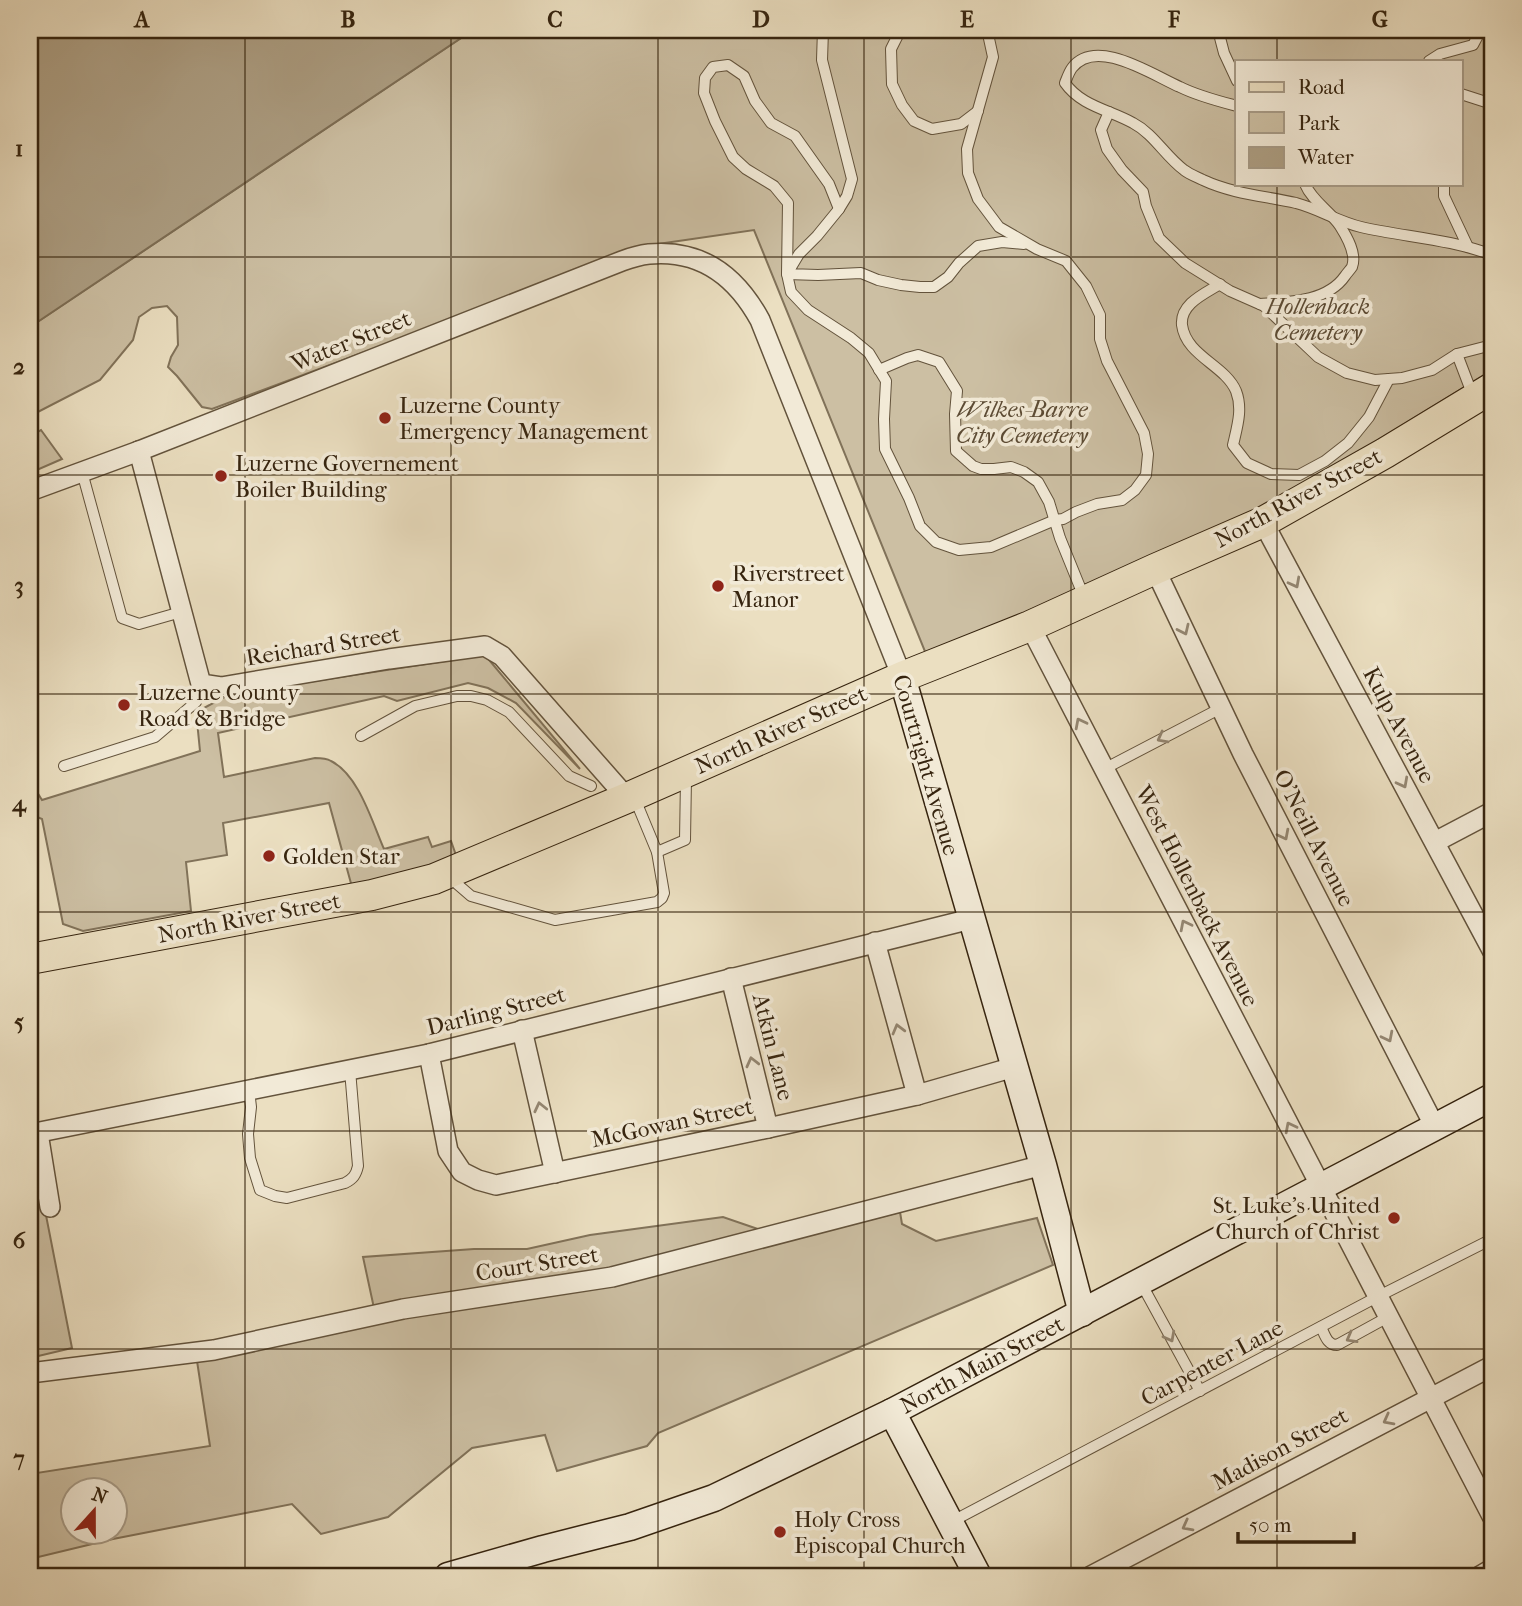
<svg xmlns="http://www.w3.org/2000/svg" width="1522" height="1606" font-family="'IM FELL French Canon',serif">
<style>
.green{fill:#ccbfa3;stroke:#817259;stroke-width:2;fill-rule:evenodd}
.water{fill:#ad9f84;stroke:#7d6e55;stroke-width:2}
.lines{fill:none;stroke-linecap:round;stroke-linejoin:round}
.service-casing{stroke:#63533c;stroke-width:12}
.minor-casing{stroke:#63533c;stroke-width:22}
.secondary-casing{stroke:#36240f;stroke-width:29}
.primary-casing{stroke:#36240f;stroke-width:32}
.service{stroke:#f2ead7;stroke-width:10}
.minor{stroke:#f2ead7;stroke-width:19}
.secondary{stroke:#f2ead7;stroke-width:26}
.primary{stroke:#ebdfc1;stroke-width:30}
.oneway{stroke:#948773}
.grid{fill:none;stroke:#36240f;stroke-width:2;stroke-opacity:0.55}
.poi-dot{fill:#8f2418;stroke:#f2ead7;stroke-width:2.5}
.labels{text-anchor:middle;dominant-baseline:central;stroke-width:7;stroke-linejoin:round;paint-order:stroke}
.park-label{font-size:23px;font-style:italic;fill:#5c4b34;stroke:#f2ead7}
.street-label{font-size:23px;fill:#36240f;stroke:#f2ead7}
.poi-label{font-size:23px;fill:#36240f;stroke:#f2ead7;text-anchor:start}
.neatline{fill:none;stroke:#36240f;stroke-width:2.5}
.grid-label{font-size:23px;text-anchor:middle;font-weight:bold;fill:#36240f}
</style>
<rect width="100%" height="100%" fill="#ebdfc1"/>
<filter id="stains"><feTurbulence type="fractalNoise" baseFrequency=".00286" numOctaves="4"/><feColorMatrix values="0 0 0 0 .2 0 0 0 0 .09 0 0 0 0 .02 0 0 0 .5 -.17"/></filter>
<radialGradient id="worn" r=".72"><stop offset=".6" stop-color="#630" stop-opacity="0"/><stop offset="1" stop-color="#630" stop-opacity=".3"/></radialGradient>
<g class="green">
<path d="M473,30H1492V370L1258,514L926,654L754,230L651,245L212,409L202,407L177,376L168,367L171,357L178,345L177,317L167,306L152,308L139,317L133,340L100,380L30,416V327ZM1237,61H1461V184H1237Z"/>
<polygon points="41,430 62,459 30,473 30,436"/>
<path d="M485,655L580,769L516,703L488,688L468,683L397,701L384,696L218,733L224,777L315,758C320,758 326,758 331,761C359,775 372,822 384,849L428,837L432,847L451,841L457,858L352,887L329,803L223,823L227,855L186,862L191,911L83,931L63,924L42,819L30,814V783L32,784L42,800L200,751L197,721L202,709L230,694Z"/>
<polygon points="30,1194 32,1202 43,1200 72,1348 30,1358"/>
<path d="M900,1212L902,1224L936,1241L1037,1218L1053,1265L658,1433L647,1446L557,1471L545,1435L472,1448L388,1517L321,1534L292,1504L113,1539L30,1559V1474L210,1446L197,1361L377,1322L363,1257L474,1249H527L590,1235L723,1217L790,1240ZM74,1490H116V1532H74Z"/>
</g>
<polygon class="water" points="30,30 473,30 30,327"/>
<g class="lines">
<defs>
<g id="service">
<polyline points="823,30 822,60 852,179 847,196 839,209 817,236 799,254 787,274 818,275 861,273 878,280 901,285 920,287 934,287 948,277 959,263 978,246 1002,242 1024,244"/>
<polyline points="903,30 900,31 891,49 892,84 902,105 914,121 932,129 961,124 978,111"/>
<polyline points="1218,30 1224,53 1237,81"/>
<polyline points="1429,61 1440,54 1473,45 1481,30"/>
<polyline points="1461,94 1492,104"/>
<path d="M1237,106C1218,101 1198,96 1180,87C1154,76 1096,36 1072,68C1069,72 1067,78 1065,83C1081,106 1110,110 1133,123C1154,134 1165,156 1184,170C1189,174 1197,177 1203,180C1233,194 1265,196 1296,203C1319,209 1339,222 1361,227C1405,237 1450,239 1492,255"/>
<polyline points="1109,112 1101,130 1107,149 1122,170 1143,192 1146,206 1159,238 1185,263 1230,291 1264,306 1318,357 1347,373 1375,380 1402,378 1432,370 1457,354 1473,396"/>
<polyline points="1444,184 1444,196 1468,247"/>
<polyline points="839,209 829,184 795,136 771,123 755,101 744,76 728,65 713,67 705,78 704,93 715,121 733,157 746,169 774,186 788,203 787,274 791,292 808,310 851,338 869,353 886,381 884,419 885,449 909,498 920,526 936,542 959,550 991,547 1055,520 1063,519 1076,512 1097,504 1122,500 1135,490 1146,475 1148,454 1144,433 1107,361 1100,339 1100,315 1086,286 1066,261 1037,249 999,227 978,199 968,173 967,149 993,57 988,34 985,30"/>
<path d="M1220,284C1204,294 1180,304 1182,325C1186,356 1225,365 1236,391C1243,409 1237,427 1233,445L1247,463L1271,474L1299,475L1325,461L1348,443L1369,417L1389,379"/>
<path d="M1260,304C1289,302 1327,302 1345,276C1347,273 1350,270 1352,267C1357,254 1347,237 1340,226C1330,211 1312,201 1305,184"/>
<polyline points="1457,354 1492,345"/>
<polyline points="879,370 907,358 918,355 939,362 957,391 955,414 956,451 973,466 981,469 994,469 1011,467 1024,472 1038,482 1049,502 1060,538 1084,597"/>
<polyline points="82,472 122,618 139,624 181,612"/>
<polyline points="361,736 415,706 457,696 471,696 487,700 509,712 569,776 591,786"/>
<polyline points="64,766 155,737 196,702 205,685"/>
<polyline points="1104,769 1221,708"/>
<polyline points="635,799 657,852 685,840 686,778"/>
<polyline points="449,877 471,896 555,920 657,902 662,898 664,893 657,852"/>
<path d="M249,1090L251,1107L248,1134L250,1158L260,1190L275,1196L287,1198L345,1183C353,1179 356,1175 358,1166L350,1070"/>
<polyline points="1141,1283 1200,1391"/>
<path d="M1321,1327C1325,1335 1327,1345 1337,1345L1388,1317"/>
<polyline points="951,1522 1377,1297 1492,1239"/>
</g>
<g id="minor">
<polyline points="139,451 201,684 221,687 389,659 485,646 502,656 627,798"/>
<path d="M30,491L139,451L622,261C630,258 640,255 649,254C701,249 736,276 760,320L902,677"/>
<polyline points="1263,522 1492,950"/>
<polyline points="1155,569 1243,754 1435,1127"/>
<polyline points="1030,626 1492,1516"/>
<polyline points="1435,842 1492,812"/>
<polyline points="875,942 917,1095"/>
<polyline points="731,978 768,1128"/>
<polyline points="522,1030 555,1173"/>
<polyline points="429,1054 448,1151 462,1172 478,1180 496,1185 768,1128 917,1095 1014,1067"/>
<polyline points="38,1133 50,1207"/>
<polyline points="30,1134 429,1054 971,919"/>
<polyline points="30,1373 214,1350 403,1309 612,1277 1043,1165"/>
<polyline points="1091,1576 1492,1366"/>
<polyline points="1480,1576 1492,1569"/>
</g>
<g id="secondary">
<polyline points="902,677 1043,1165 1082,1313"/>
<polyline points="892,1412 978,1576"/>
<polyline points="448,1576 543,1549 630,1527 714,1498 892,1412 1492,1097"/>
</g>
<polyline id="primary" points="30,959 372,895 434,879 627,798 902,677 1030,626 1155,569 1263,522 1385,453 1492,388"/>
</defs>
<use href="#service" class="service-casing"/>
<use href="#minor" class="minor-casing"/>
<use href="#secondary" class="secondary-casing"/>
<use href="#primary" class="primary-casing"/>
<use href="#service" class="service"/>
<use href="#minor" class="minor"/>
<use href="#secondary" class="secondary"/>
<use href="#primary" class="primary"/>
</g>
<defs><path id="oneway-chevron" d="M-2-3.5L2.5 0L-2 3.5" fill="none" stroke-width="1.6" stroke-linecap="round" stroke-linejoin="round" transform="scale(1.75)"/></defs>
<g class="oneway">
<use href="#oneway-chevron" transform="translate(1295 583) rotate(62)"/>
<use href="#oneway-chevron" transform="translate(1184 630) rotate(65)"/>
<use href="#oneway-chevron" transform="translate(1080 723) rotate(-117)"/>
<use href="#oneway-chevron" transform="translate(1162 738) rotate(152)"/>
<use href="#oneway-chevron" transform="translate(1403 783) rotate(62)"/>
<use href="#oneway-chevron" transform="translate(1284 835) rotate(63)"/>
<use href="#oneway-chevron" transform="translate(1185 925) rotate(-117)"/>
<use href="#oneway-chevron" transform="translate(898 1029) rotate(-105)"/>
<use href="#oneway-chevron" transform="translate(1388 1037) rotate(63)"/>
<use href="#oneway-chevron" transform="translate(752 1062) rotate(-104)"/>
<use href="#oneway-chevron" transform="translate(540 1107) rotate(-103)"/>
<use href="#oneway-chevron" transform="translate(1290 1127) rotate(-117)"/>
<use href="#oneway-chevron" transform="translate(1170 1337) rotate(62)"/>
<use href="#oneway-chevron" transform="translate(1351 1338) rotate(151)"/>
<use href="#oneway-chevron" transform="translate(1388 1420) rotate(152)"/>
<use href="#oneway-chevron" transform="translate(1187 1526) rotate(152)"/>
</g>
<path class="grid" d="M245,30V1576M451,30V1576M658,30V1576M864,30V1576M1071,30V1576M1277,30V61M1277,184V1576M30,257H1492M30,475H1492M30,694H1492M30,912H1492M30,1131H1492M30,1349H1492"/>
<g class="poi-dot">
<circle cx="385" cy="418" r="7"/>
<circle cx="221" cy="476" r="7"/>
<circle cx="718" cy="586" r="7"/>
<circle cx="124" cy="705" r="7"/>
<circle cx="269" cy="856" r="7"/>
<circle cx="1394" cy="1218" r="7"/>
<circle cx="780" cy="1532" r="7"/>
</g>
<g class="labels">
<g class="park-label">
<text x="1318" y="306">Hollenback<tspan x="1318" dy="26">Cemetery</tspan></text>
<text x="1022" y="409">Wilkes-Barre<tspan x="1022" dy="26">City Cemetery</tspan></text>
</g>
<g class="street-label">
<text transform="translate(351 341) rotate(-22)">Water Street</text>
<text transform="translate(1298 498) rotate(-28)">North River Street</text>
<text transform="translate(323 646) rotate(-9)">Reichard Street</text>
<text transform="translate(1399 725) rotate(62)">Kulp Avenue</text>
<text transform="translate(781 730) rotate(-24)">North River Street</text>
<text transform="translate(926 765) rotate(74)">Courtright Avenue</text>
<text transform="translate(1314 838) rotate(63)">O'Neill Avenue</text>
<text transform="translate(1197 896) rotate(63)">West Hollenback Avenue</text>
<text transform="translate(249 918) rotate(-11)">North River Street</text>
<text transform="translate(496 1011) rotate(-14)">Darling Street</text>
<text transform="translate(773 1047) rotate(76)">Atkin Lane</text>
<text transform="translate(672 1123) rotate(-12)">McGowan Street</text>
<text transform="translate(537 1264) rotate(-9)">Court Street</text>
<text transform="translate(1212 1363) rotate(-28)">Carpenter Lane</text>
<text transform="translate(982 1365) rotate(-28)">North Main Street</text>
<text transform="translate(1280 1449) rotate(-28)">Madison Street</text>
</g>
<g class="poi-label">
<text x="399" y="405">Luzerne County<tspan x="399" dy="26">Emergency Management</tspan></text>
<text x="235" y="463">Luzerne Governement<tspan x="235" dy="26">Boiler Building</tspan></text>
<text x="732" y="573">Riverstreet<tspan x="732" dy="26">Manor</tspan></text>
<text x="138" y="692">Luzerne County<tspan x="138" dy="26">Road &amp; Bridge</tspan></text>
<text x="283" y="856">Golden Star</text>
<text x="1380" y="1205" text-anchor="end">St. Luke's United<tspan x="1380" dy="26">Church of Christ</tspan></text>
<text x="794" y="1519">Holy Cross<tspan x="794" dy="26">Episcopal Church</tspan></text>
</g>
</g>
<rect width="1522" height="1606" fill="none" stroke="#ebdfc1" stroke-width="77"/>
<rect x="1235" y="60" width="228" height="126" fill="#f2ead7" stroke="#a79b87" stroke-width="2"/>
<rect x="1249" y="82" width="35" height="10" fill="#ebdfc1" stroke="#a79b87" stroke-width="2"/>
<text x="1298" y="94" font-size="21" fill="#36240f">Road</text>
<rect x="1249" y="112" width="35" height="21" fill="#ccbfa3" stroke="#a79b87" stroke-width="2"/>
<text x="1298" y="130" font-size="21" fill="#36240f">Park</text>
<rect x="1249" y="147" width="35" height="21" fill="#ad9f84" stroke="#a79b87" stroke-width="2"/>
<text x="1298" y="164" font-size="21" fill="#36240f">Water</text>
<g transform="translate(94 1511) rotate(21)"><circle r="33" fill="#f2ead7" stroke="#a79b87" stroke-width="2"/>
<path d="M0-5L12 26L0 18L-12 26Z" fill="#8f2418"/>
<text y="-10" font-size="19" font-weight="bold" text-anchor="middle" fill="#36240f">N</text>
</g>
<path d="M1238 1532v10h116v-10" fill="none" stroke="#36240f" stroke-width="3.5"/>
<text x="1249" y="1532" font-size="21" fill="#36240f" stroke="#f2ead7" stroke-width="5" paint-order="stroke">50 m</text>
<rect x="38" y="38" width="1446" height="1530" class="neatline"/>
<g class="grid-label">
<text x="142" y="27">A</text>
<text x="348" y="27">B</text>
<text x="555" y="27">C</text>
<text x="761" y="27">D</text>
<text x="967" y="27">E</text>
<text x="1174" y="27">F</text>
<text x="1380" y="27">G</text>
<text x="19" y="156">1</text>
<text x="19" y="374">2</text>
<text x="19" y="593">3</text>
<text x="19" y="811">4</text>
<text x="19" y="1029">5</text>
<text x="19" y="1248">6</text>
<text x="19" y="1466">7</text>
</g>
<rect width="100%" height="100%" filter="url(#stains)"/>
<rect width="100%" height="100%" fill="url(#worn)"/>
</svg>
